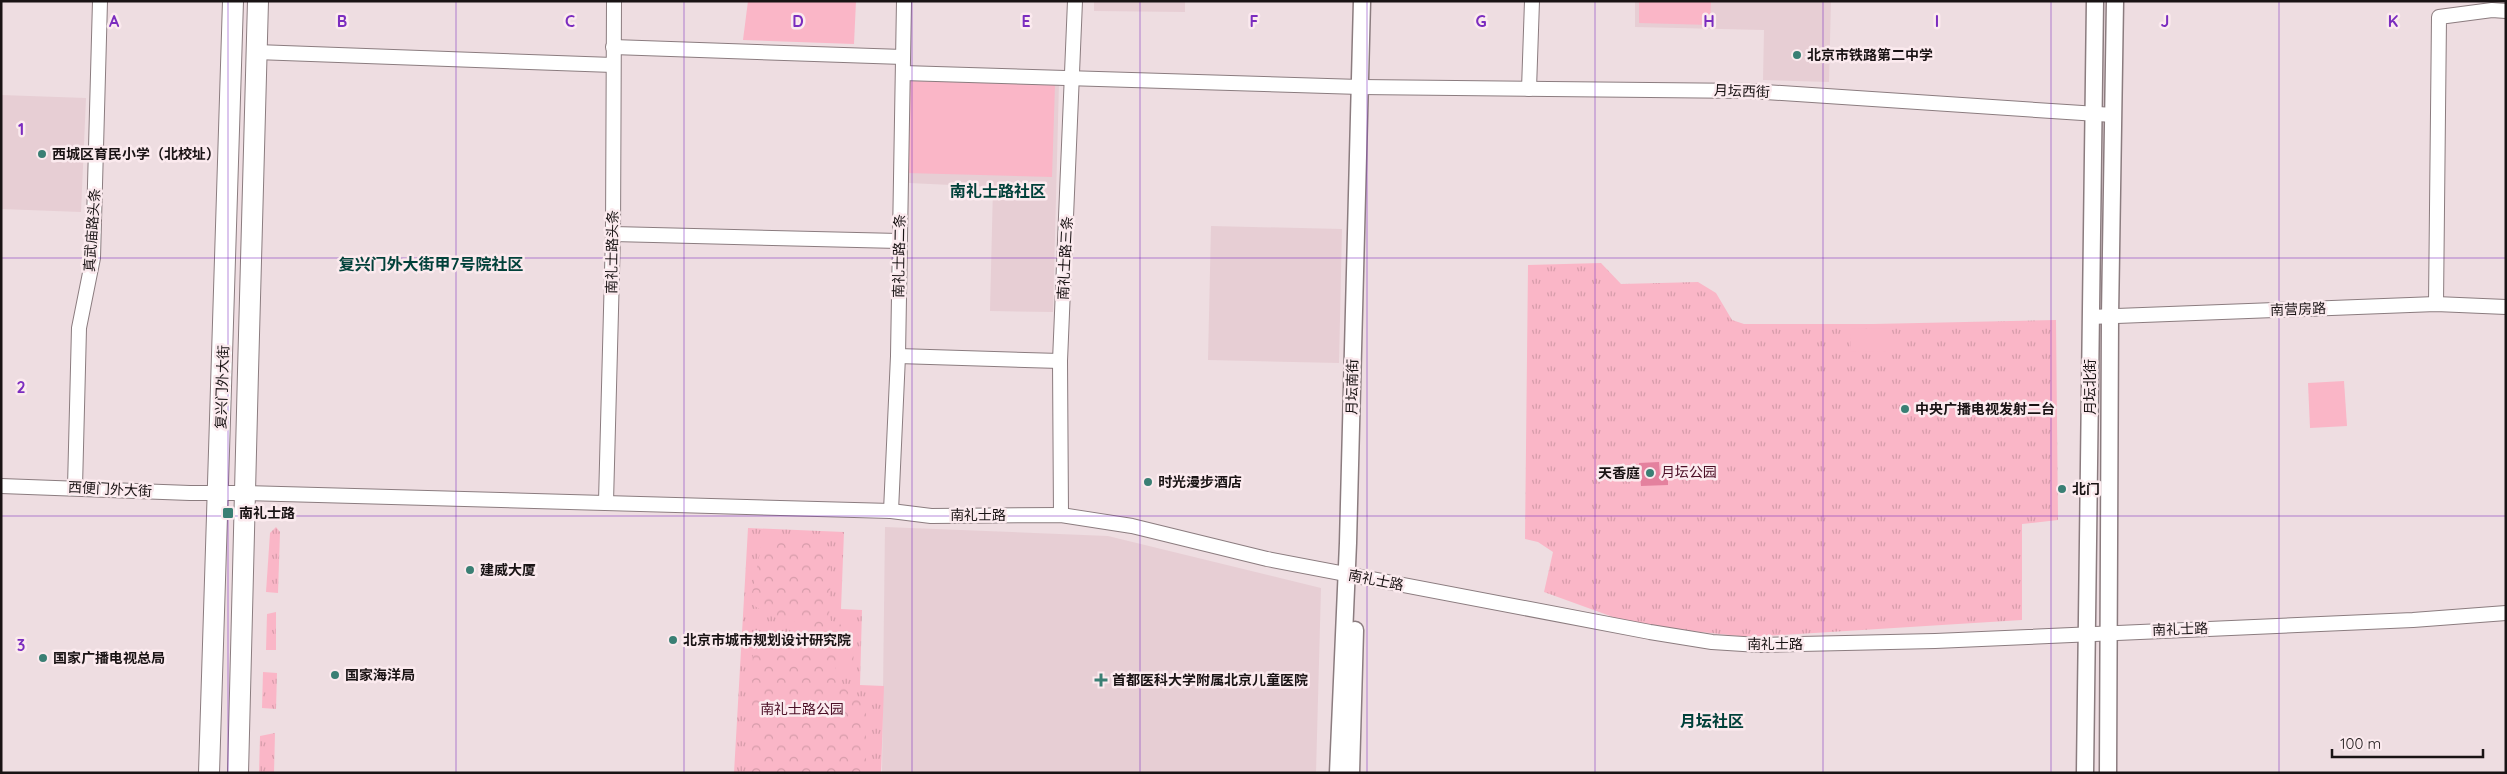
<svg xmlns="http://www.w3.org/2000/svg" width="2507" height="774" font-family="Quicksand,'Noto Sans SC',sans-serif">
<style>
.built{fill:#e7ced4}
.grass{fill:url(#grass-tufts)}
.forest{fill:url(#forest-crowns)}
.garden{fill:#fab6c7}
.water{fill:#e4819e}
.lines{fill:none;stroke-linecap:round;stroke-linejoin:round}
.minor-casing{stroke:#8b7c7f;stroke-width:16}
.major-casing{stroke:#8b7c7f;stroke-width:19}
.highway-casing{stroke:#8b7c7f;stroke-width:22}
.minor{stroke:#fff;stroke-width:14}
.major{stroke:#fff;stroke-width:16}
.highway{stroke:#fff;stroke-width:20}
.grid{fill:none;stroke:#7b2cbf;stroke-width:1;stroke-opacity:0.55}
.poi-dot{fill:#3a7f74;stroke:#fbeaee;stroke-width:2}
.labels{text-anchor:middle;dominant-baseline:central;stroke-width:5;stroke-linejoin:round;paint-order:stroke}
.poi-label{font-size:14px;font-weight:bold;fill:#191314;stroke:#fbeaee;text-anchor:start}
.street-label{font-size:14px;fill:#191314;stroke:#fbeaee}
.park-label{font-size:14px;fill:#4b0e25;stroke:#fbeaee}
.quarter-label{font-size:16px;font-weight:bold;fill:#01413a;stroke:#fbeaee}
.grid-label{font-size:16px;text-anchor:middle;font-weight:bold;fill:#7b2cbf;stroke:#fbeaee;stroke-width:5;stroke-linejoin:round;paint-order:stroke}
</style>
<defs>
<pattern id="grass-tufts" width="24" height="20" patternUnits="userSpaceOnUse" patternTransform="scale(1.25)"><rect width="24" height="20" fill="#fab6c7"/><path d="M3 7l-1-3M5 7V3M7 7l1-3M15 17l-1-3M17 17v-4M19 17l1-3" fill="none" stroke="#d69caa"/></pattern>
<pattern id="forest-crowns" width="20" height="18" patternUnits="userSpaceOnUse" patternTransform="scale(1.25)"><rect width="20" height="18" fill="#fab6c7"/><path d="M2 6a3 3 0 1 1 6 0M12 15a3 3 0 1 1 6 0" fill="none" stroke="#d69caa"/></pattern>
</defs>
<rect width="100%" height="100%" fill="#eedde1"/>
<g class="built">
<polygon points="1094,1 1185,1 1185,12 1094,11"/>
<polygon points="1635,1 1831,1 1829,82 1763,80 1764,30 1635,27"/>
<polygon points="907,79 1059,83 1053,312 990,311 993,187 909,183"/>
<polygon points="1,95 86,98 81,212 1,209"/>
<polygon points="1211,226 1342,229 1339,363 1208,360"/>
<polygon points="885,527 1108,536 1321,588 1316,773 882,773"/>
</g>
<g class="grass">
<polygon points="1601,263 1621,284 1698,282 1716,293 1732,320 1744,324 1873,324 2056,320 2058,520 2022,524 2022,620 1748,637 1635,625 1544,592 1553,552 1538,542 1525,539 1528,265"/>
<polygon points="276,527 280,532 278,593 266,592 270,533"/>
<polygon points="748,528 844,532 841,609 862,610 860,685 884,686 881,773 734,773"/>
<polygon points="276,612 276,650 266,650 267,614"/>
<polygon points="263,672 277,673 276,709 262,708"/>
<polygon points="275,733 274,773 259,773 260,736"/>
</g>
<path class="forest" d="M763,537L819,539C821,548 826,552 829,561C835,580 825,602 831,621L852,629L854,665L836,659C832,684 848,692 866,705V773H751L753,640L797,657L816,640L807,624L770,616L750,603Z"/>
<g class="garden">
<polygon points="748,1 856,1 854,44 743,40"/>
<polygon points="1639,1 1711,1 1710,25 1639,23"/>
<polygon points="909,81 1055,85 1052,177 907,173"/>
<polygon points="1887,328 1887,351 1851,352 1850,329"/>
<polygon points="2344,381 2347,426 2310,428 2308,383"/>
</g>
<polygon class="water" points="1659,462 1660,475 1668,475 1668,485 1641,486 1639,463"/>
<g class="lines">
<defs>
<g id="minor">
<polyline points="613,47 903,57"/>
<polyline points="256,52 613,65"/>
<polyline points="903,73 1360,87 1750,91 2113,115"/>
<polyline points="1529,89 1532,1"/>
<polyline points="613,234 899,241"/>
<polyline points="2436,304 2439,17 2492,10 2506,11"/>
<polyline points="2090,317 2436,304 2506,307"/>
<polyline points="898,356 1060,361"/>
<polyline points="1,486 190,493 247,493 891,511 931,516 1061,515 1132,526 1267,559 1650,632 1712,642 1759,645 1935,641 2413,620 2506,613"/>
<polyline points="75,487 79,328 93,258 100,1"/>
<polyline points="606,502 613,234 614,1"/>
<polyline points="891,511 898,356 904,1"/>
<polyline points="1061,515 1060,361 1075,1"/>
</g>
<g id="major">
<polyline points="1338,773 1348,543 1362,1"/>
<polyline points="1351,773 1355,630"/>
<polyline points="2085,773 2095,1"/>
<polyline points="2108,773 2110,316 2115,1"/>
</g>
<g id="highway">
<polyline points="209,773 233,1"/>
<path d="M238,773C246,516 249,258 258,1"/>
</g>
</defs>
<use href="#minor" class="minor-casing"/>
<use href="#major" class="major-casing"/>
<use href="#highway" class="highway-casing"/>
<use href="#minor" class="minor"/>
<use href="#major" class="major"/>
<use href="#highway" class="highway"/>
</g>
<path class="grid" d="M228,1V773M456,1V773M684,1V773M912,1V773M1140,1V773M1367,1V773M1595,1V773M1823,1V773M2051,1V773M2279,1V773M1,258H2506M1,516H2506"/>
<g class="poi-dot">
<circle cx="1797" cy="55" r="5"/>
<circle cx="42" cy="154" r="5"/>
<circle cx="1905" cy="409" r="5"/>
<circle cx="1650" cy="473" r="5"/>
<circle cx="1148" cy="482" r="5"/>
<circle cx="2062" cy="489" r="5"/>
<rect x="222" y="507" width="12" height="12" rx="2.5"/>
<circle cx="470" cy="570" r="5"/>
<circle cx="673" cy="640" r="5"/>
<circle cx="43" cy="658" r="5"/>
<circle cx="335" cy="675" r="5"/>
<path d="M1098.5 672.5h5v5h5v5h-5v5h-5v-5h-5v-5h5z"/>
</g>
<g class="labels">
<g class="poi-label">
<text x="1807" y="55">北京市铁路第二中学</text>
<text x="52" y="154">西城区育民小学（北校址）</text>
<text x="1915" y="409">中央广播电视发射二台</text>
<text x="1640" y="473" text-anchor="end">天香庭</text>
<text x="1158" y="482">时光漫步酒店</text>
<text x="2072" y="489">北门</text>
<text x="239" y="513">南礼士路</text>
<text x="480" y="570">建威大厦</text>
<text x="683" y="640">北京市城市规划设计研究院</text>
<text x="53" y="658">国家广播电视总局</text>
<text x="345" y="675">国家海洋局</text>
<text x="1112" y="680">首都医科大学附属北京儿童医院</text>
</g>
<g class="street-label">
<text transform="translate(1742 91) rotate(2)">月坛西街</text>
<text transform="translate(92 230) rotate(-86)">真武庙路头条</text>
<text transform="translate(612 252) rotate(-89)">南礼士路头条</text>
<text transform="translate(899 256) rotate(-89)">南礼士路二条</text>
<text transform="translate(1065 258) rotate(-87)">南礼士路三条</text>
<text transform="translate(2298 309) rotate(-2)">南营房路</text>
<text transform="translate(222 387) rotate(-88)">复兴门外大街</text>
<text transform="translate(1352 387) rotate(-89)">月坛南街</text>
<text transform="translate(2090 387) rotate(-90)">月坛北街</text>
<text transform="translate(110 489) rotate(3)">西便门外大街</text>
<text x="978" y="515">南礼士路</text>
<text transform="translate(1376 580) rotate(11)">南礼士路</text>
<text transform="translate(2180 629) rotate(-2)">南礼士路</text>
<text x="1775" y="644">南礼士路</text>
</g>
<g class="park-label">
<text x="1689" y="472">月坛公园</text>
<text x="802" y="709">南礼士路公园</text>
</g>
<g class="quarter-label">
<text x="998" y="191">南礼士路社区</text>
<text x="431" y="264">复兴门外大街甲7号院社区</text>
<text x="1712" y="721">月坛社区</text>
</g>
</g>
<g class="grid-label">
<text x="114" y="27">A</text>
<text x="342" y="27">B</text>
<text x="570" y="27">C</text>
<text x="798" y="27">D</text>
<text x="1026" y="27">E</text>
<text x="1254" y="27">F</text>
<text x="1481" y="27">G</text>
<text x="1709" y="27">H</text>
<text x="1937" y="27">I</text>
<text x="2165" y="27">J</text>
<text x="2393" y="27">K</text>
<text x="21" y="135">1</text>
<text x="21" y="393">2</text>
<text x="21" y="651">3</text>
</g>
<rect width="2507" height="774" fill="none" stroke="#191314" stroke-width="5"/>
<path d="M2332 749v8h151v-8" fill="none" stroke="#191314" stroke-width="2.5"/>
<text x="2340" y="749" font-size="15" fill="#191314" stroke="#fbeaee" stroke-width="4" paint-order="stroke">100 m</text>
</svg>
